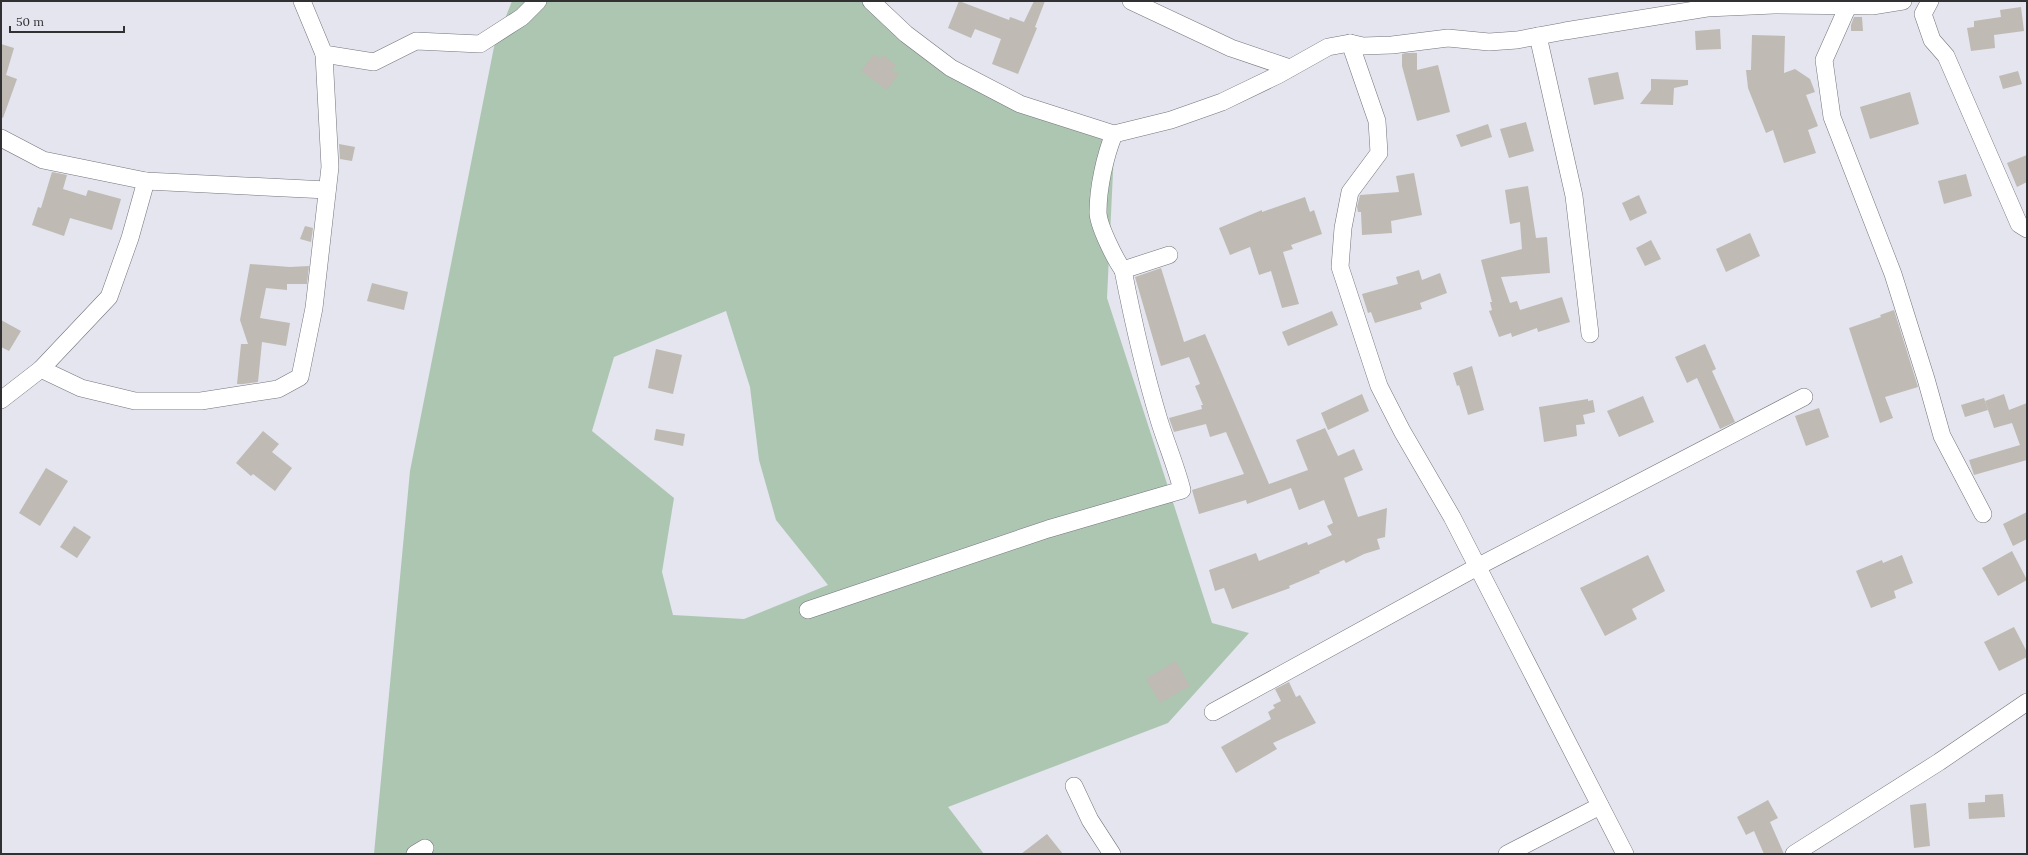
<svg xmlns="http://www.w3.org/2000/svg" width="2028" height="855" font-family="Lora,serif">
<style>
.green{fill:#adc6b2;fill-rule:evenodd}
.building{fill:#bfbab3}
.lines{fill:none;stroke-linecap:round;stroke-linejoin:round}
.minor-casing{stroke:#73747c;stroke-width:18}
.minor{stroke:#fff;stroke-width:17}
</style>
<rect width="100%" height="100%" fill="#e4e5ee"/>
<path class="green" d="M512,1H870L1016,110L1115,130L1107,298L1212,623L1249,633L1168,723L948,807L984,854H374L410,471L494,47ZM726,311L750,387L759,460L776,520L828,585L744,619L673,615L662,572L674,498L592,431L614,357Z"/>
<g class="building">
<polygon points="959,1 1009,20 1010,17 1024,22 1034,1 1045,1 1035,27 1037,28 1018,74 992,64 1001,39 975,29 971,38 948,28"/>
<polygon points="2021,7 2024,31 1994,35 1995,48 1971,51 1967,28 1974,27 1974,21 2001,17 2000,10"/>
<polygon points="1854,17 1862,17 1863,31 1851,31 1851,25"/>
<polygon points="1720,29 1721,49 1696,50 1695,31"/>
<polygon points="1752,35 1785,36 1784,73 1795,69 1810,79 1815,92 1806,95 1818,126 1808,130 1816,153 1784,163 1773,130 1766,133 1748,88 1746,70 1751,70"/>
<polygon points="1,44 14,48 6,75 17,79 3,118 1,117"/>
<polygon points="1406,53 1417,53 1417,70 1438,65 1450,112 1417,121 1402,66 1402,54"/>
<polygon points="874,54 880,59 883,55 896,65 892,70 899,74 887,90 861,71"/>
<polygon points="2018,71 2022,84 2003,89 1999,76"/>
<polygon points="1618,72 1624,99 1594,105 1588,78"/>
<polygon points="1651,79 1688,80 1688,85 1674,88 1673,105 1640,104 1651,90"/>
<polygon points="1910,92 1919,124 1870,139 1860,107"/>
<polygon points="1526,122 1534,151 1509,158 1500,129"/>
<polygon points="1488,124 1492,137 1461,147 1456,135"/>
<polygon points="339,144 355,147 352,161 340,159"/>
<polygon points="2027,155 2027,182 2017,187 2007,163"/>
<polygon points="52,172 67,175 63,189 86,196 88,190 121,199 112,230 70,218 64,236 32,225 38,207 41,208"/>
<polygon points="1414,173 1422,215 1391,221 1392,233 1362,235 1361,212 1358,212 1357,207 1360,195 1399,192 1396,176"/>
<polygon points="1966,174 1972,196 1944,204 1938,181"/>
<polygon points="1528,186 1536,238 1547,237 1550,273 1501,277 1510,303 1517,301 1520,310 1562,297 1570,322 1538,332 1537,328 1512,337 1511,333 1499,337 1489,311 1492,310 1490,302 1492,302 1481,260 1522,249 1520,222 1510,224 1505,190"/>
<polygon points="1639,195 1647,213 1630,221 1622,203"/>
<polygon points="1305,197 1310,212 1314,210 1322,234 1291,245 1293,249 1283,252 1299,304 1282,308 1271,271 1259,275 1250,247 1230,255 1219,228 1262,210 1262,212"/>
<polygon points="305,226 313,228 311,242 300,239"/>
<polygon points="1750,233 1760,256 1726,272 1716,249"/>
<polygon points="1651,240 1661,259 1645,266 1636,248"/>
<polygon points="250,264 290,267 309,266 307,284 287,284 287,290 266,288 260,318 290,323 286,346 262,342 258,382 243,384 237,384 241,344 248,344 240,320"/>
<polygon points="1161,268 1184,342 1205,334 1269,484 1308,470 1296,440 1325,428 1338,456 1354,449 1363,470 1344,478 1358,517 1387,508 1385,537 1377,539 1380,549 1364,554 1346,563 1344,560 1319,571 1320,573 1289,586 1290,588 1232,609 1224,588 1215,591 1209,570 1256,553 1259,561 1307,542 1308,545 1332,535 1327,526 1333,523 1324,500 1299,510 1291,488 1247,504 1246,500 1199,514 1192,490 1244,474 1226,432 1210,437 1206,424 1174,432 1169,418 1202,409 1201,405 1203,405 1195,386 1200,384 1189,357 1161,366 1135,277"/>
<polygon points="1419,270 1422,280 1440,273 1447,293 1420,303 1422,309 1375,323 1371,312 1368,313 1362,294 1398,284 1396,277"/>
<polygon points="372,283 408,292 404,310 367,301"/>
<polygon points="1894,310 1918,387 1885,397 1893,418 1880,423 1849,328 1881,317 1880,315"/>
<polygon points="1332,311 1338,325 1288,346 1282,332"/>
<polygon points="1,320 21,331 9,351 1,347"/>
<polygon points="1705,344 1716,369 1712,371 1735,422 1720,429 1697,378 1687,383 1675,357"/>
<polygon points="656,349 682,355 673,394 648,388"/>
<polygon points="1472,366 1484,410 1468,415 1459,385 1457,386 1453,373"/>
<polygon points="1362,394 1369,411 1328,430 1321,413"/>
<polygon points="2004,394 2009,410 2027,403 2027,460 1974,475 1969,460 2020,445 2012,423 1994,428 1985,401"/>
<polygon points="1643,396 1654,422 1619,437 1607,411"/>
<polygon points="1984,398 1988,410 1965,417 1961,405"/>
<polygon points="1588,399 1588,401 1593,400 1595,412 1583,415 1585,424 1576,425 1577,436 1544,442 1539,407"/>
<polygon points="1819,408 1829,437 1806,446 1795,416"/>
<polygon points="656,429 685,434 683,446 654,440"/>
<polygon points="263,431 279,444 272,452 292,468 275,491 253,474 251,476 236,463"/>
<polygon points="46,468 68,481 40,526 19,513"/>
<polygon points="2027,512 2027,539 2013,546 2003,524"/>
<polygon points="74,526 91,537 77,558 60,547"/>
<polygon points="2012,551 2027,580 1998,596 1982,568"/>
<polygon points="1648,555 1665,591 1632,609 1637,619 1605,636 1580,588"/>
<polygon points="1902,555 1913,583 1894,591 1896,598 1871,608 1856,571 1882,560 1883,563"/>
<polygon points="2014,627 2027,652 2027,657 1999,671 1984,642"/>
<polygon points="1176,661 1190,686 1160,703 1146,679"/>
<polygon points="1289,682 1296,697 1300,695 1316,723 1273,743 1277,749 1236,773 1221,747 1271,719 1268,712 1275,708 1273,705 1281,701 1275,689"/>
<polygon points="2003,794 2005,817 1969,819 1968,803 1985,802 1985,795"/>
<polygon points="1768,800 1778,818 1770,822 1784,854 1764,854 1754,831 1746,835 1737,817"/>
<polygon points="1926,803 1930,846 1914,848 1910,805"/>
<polygon points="1047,834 1063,854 1021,854"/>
</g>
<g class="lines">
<defs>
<g id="minor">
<polyline points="302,1 324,54 374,62 416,41 480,44 522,17 538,1"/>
<polyline points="871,1 906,34 951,68 1020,104 1114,134 1171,120 1222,102 1278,75 1328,47 1350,43 1363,46 1392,45 1448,38 1489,42 1517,40 1565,31 1707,8 1774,5 1872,6 1903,1"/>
<polyline points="1131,1 1231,48 1290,68"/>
<polyline points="1930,1 1923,14 1932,40 1946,56 2019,224 2027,229"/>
<polyline points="1848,6 1824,60 1832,117 1893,274 1926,379 1942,436 1983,514"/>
<polyline points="1538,36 1574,196 1590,334"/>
<polyline points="1350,43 1377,121 1379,153 1350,192 1343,228 1340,267 1379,386 1402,431 1452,517 1625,854"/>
<path d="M1114,134C1105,156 1098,188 1098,212C1098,225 1115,259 1123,270L1169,255"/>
<polyline points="1,138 43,160 146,181 327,190"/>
<polyline points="41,369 81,388 135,401 201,401 278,389 300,377 314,308 330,167 324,54"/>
<polyline points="1,400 41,369 109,297 130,238 146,181"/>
<path d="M808,610L1048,529L1182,490C1176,466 1166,443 1159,420C1144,370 1133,321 1123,270"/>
<polyline points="1213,712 1477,567 1804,397"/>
<polyline points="1074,786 1090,820 1112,854"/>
<polyline points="415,854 425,848"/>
<polyline points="1507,854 1600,806"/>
<polyline points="1794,854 1939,762 2027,702"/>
</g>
</defs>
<use href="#minor" class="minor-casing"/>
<use href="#minor" class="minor"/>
</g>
<rect width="2028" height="855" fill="none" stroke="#313134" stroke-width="4"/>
<path d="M10 26v6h114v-6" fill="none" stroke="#313134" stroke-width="2"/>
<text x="16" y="26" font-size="12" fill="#313134" stroke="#e4e5ee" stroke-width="3" paint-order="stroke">50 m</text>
</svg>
